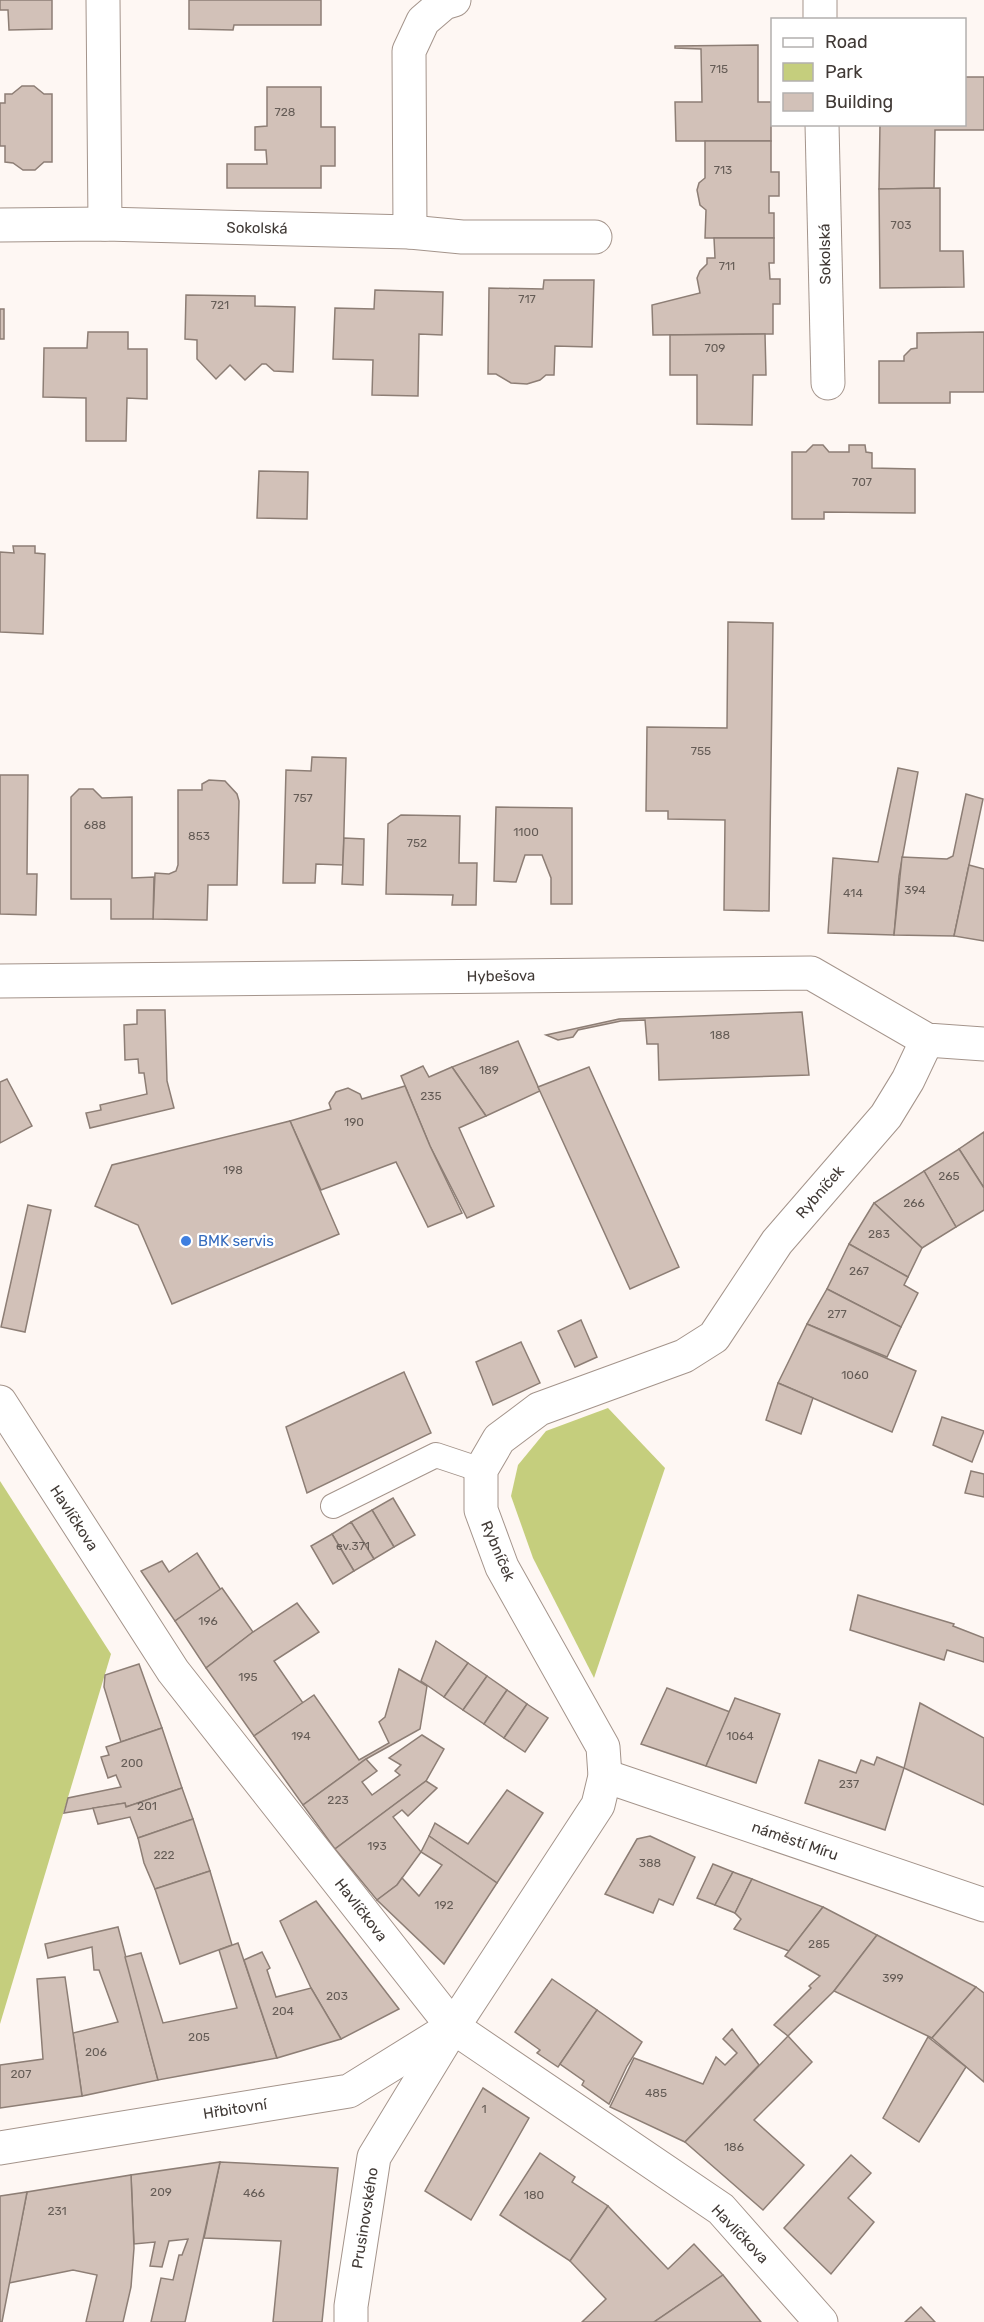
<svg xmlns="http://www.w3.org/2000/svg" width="984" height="2322" font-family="Rubik,sans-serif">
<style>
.green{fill:#c5ce7d}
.building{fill:#d2c1b8;stroke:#8d7e75;stroke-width:1.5}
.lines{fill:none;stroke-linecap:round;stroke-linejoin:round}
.service-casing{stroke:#a4948b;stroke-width:26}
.minor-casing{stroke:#a4948b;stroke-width:35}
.service{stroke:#fff;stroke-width:24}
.minor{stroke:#fff;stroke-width:33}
.shop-dot{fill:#3f7fe0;stroke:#fff;stroke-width:2}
.labels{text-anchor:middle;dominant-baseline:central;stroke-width:4.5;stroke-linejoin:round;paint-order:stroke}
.number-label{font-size:12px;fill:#655c56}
.street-label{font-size:15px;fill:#413a36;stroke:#fff}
.shop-label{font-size:15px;fill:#366cbe;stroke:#fff;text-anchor:start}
</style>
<rect width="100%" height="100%" fill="#fef7f3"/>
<g class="green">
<polygon points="608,1408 665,1468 594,1678 533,1558 511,1496 518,1465 546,1431"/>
<polygon points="0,1481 111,1654 0,2024"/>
</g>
<g class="building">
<polygon points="0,0 52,0 52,29 9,30 8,10 0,10"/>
<polygon points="189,0 321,0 321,25 234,25 233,30 189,29"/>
<polygon points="758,45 758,102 771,102 771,141 676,141 675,102 702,102 701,49 675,48 675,46"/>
<polygon points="964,77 984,77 984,130 935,130 934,188 879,189 880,124 964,124"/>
<polygon points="22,86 34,86 44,94 52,94 52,162 44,162 35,170 23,170 13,163 5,162 5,146 0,146 0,103 5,103 5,94 12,94"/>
<polygon points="267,87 321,87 321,127 335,127 335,166 321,166 321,188 227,188 227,164 267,164 266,150 255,150 255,127 267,126"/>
<polygon points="705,141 771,141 771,172 779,172 779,196 769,196 769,213 774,213 774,238 705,238 706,210 700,205 697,190 699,183 705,178"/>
<polygon points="940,188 940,251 963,251 964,287 880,288 879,189"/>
<polygon points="714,238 774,238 774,263 769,263 770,279 780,279 780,304 773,304 773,334 653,335 652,305 700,293 697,278 700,271 707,264 707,258 715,258"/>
<polygon points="544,280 594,280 592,347 555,346 554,375 546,375 540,380 527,384 511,383 496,374 488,374 489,288 543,289"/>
<polygon points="375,290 443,292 442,335 419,334 418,396 372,395 373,360 333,359 335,308 374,309"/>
<polygon points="186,295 255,296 255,306 295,307 293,372 274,371 266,364 262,364 245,380 230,365 216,379 197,359 197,340 185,339"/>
<rect x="0" y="309" width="4" height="30"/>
<polygon points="88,332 128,332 128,349 147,349 147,399 127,398 126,441 86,441 86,398 43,397 44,348 87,348"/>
<polygon points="984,332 984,392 950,392 950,403 879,403 879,361 904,361 904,356 911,349 917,348 917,333"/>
<polygon points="765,334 766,375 753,375 752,425 697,424 697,375 670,375 670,335"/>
<polygon points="813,445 823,445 829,452 849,452 849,445 865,445 866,452 872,453 872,468 915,469 915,513 824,512 824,519 792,519 792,452 806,452"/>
<polygon points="259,471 308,472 307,519 257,518"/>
<polygon points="13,546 35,546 35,553 45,554 43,634 0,632 0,552 14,553"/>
<polygon points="728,622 773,623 769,911 724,910 725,820 668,819 668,811 646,811 647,727 727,728"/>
<polygon points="312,757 346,758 343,865 316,864 315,883 283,883 286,770 311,771"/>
<polygon points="898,768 918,772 899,876 894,935 828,933 833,858 878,862"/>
<polygon points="0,775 28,775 27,874 37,874 36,915 0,914"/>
<polygon points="209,780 225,781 237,794 239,801 237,885 208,885 207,920 153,919 155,873 169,874 176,871 178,865 178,790 202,790 202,784"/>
<polygon points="79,789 93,789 102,798 132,797 132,878 154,877 153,919 111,919 111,899 71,899 71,797"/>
<polygon points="966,794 983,799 954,936 894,935 902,857 947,859 953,856"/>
<polygon points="496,807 572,808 572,904 551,904 551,878 542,855 525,855 516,882 494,881"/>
<polygon points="401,815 460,816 459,863 477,863 476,905 452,905 453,895 386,894 388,824"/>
<polygon points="344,838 364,839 363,885 342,884"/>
<polygon points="969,865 984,869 984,941 954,936"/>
<polygon points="137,1010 165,1010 167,1081 174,1108 90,1128 86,1113 101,1110 100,1105 147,1094 144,1073 139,1073 138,1059 125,1060 124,1025 137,1024"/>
<polygon points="802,1012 809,1075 659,1080 658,1044 647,1044 645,1020 621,1021 578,1030 573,1037 558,1040 546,1035 619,1019"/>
<polygon points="518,1041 540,1091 486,1116 452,1067"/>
<polygon points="423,1066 429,1077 452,1067 486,1116 459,1128 494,1206 467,1218 430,1146 401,1076"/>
<polygon points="589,1067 679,1267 630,1289 538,1087"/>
<polygon points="7,1079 32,1126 0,1143 0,1082"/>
<polygon points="405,1086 430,1146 462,1213 428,1227 396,1162 321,1190 290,1121 331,1109 329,1103 336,1092 348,1088 360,1094 362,1099"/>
<polygon points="290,1121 339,1234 172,1304 138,1225 95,1206 112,1165"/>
<polygon points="984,1132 984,1188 959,1149"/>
<polygon points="959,1149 984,1188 984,1210 956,1227 924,1171"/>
<polygon points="924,1171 956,1227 922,1248 874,1203"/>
<polygon points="874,1203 922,1248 908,1277 849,1244"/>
<polygon points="28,1205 51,1210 25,1332 1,1327"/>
<polygon points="849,1244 908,1277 904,1285 918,1293 901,1327 827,1289"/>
<polygon points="827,1289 901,1327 887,1357 807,1324"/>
<polygon points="581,1320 597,1357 575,1367 558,1331"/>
<polygon points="807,1324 916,1371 892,1432 778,1383"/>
<polygon points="521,1342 540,1383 493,1405 476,1362"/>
<polygon points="404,1372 431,1433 307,1493 286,1427"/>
<polygon points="778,1383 813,1398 801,1434 766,1420"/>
<polygon points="942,1417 984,1431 972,1462 933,1445"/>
<polygon points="971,1471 984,1474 984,1497 965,1493"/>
<polygon points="393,1498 415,1535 394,1547 372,1510"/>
<polygon points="372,1510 394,1547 374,1559 351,1522"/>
<polygon points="351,1522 374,1559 354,1571 332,1534"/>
<polygon points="332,1534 354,1571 333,1584 311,1546"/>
<polygon points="197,1553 221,1590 175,1621 141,1571 162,1561 169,1572"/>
<polygon points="222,1588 253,1632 206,1668 175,1621"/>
<polygon points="858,1595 954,1624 953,1626 984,1638 984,1662 947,1650 944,1660 850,1630"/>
<polygon points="297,1603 319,1632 274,1661 303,1703 254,1736 206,1668 253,1632"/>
<polygon points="436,1641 468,1663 444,1697 421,1681"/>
<polygon points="468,1663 487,1676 463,1710 444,1697"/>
<polygon points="139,1664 162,1728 121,1742 104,1687 105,1675"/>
<polygon points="399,1669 427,1686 420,1729 366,1759 303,1805 254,1736 314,1695 359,1760 389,1743 379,1722 385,1717"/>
<polygon points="487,1676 507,1690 484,1724 463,1710"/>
<polygon points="667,1688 730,1712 706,1766 641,1744"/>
<polygon points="507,1690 527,1704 504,1738 484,1724"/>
<polygon points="735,1698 780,1714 756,1783 706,1766"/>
<polygon points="920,1703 984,1738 984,1805 904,1768"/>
<polygon points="527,1704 548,1718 525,1752 504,1738"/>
<polygon points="162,1728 182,1788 126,1807 125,1803 64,1813 68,1798 121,1787 116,1775 108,1778 101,1757 109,1755 106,1747"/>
<polygon points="422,1735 444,1749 426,1781 335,1849 303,1805 366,1759 377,1771 362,1782 372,1795 400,1775 395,1771 401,1765 389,1758"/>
<polygon points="877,1757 904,1768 885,1830 805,1803 819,1760 856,1773 861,1760 874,1765"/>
<polygon points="426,1781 437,1788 408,1816 402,1810 393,1817 421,1852 397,1885 377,1900 335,1849"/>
<polygon points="182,1788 193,1819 138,1838 130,1817 98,1824 93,1808 125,1803 126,1807"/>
<polygon points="507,1790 543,1813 497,1883 429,1836 435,1823 468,1844"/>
<polygon points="193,1819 210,1871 155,1889 144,1863 138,1838"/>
<polygon points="429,1836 497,1883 444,1964 377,1900 397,1885 402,1878 419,1896 442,1865 421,1852"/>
<polygon points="650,1836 695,1857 673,1905 659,1899 653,1913 605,1894 637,1839"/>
<polygon points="713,1864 733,1872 715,1905 697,1898"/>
<polygon points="210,1871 232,1945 180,1964 155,1889"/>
<polygon points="733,1872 752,1879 735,1913 715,1905"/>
<polygon points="752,1879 823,1907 789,1951 734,1929 741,1919 735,1913"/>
<polygon points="316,1901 399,2009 341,2039 311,1988 280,1921"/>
<polygon points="823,1907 877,1935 834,1991 788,2036 774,2025 811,1988 809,1986 820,1976 785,1956"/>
<polygon points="118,1927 158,2080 82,2096 73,2033 118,2022 99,1970 94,1970 92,1947 48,1958 45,1944"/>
<polygon points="877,1935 976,1987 932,2038 834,1991"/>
<polygon points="238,1943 277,2058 158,2080 125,1957 141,1953 163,2023 237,2008 219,1950"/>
<polygon points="262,1952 270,1968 267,1970 276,1997 311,1988 341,2039 277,2058 244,1960"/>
<polygon points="65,1977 82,2096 0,2108 0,2065 43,2059 37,1979"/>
<polygon points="552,1979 597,2010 558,2067 537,2053 540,2050 515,2032"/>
<polygon points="976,1987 984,1993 984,2082 932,2038"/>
<polygon points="597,2010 642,2042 627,2066 609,2104 582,2085 584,2081 560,2064"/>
<polygon points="732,2029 759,2065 685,2142 610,2107 634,2058 703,2084 716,2057 725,2065 737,2053 723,2039"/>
<polygon points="788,2036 812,2062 754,2120 804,2165 763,2210 685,2142"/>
<polygon points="928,2037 966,2067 919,2142 883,2118"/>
<polygon points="483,2088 529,2118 471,2220 425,2191"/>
<polygon points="540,2153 575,2177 572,2182 608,2206 570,2261 500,2215"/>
<polygon points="851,2155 871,2173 848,2198 874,2222 831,2274 784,2228"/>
<polygon points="220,2162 338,2168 322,2322 273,2322 281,2241 204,2238"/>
<polygon points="220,2162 185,2322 151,2322 161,2278 173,2280 179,2255 182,2255 188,2239 169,2241 162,2267 150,2266 155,2242 134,2244 131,2175"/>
<polygon points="131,2175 134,2248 131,2287 123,2322 86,2322 97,2275 73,2270 9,2283 27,2192"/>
<polygon points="27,2192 2,2322 0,2322 0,2196"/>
<polygon points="608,2206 668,2269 694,2244 723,2275 654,2322 582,2322 606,2299 570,2261"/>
<polygon points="723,2275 761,2322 654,2322"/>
<polygon points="921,2307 935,2322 905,2322"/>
</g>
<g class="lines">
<defs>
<polyline id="service" points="333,1506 436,1455 481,1470"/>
<g id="minor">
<polyline points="103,0 105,224"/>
<polyline points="820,0 820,20"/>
<polyline points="822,124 828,383"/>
<polyline points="0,225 105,224 410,232 409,51 423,21 444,3 454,0"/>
<polyline points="410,232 462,237 595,237"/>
<polyline points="0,981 811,973 927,1040 984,1044"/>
<polyline points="0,1402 173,1671 453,2027 721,2209 821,2322"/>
<polyline points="605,1776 984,1905"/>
<polyline points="0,2148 349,2091 449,2029"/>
<polyline points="351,2322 351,2306 374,2157 453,2027 598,1805 605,1776 603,1747 502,1567 481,1510 481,1470 499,1439 539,1409 684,1356 714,1337 777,1242 886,1116 908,1080 927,1040"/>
</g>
</defs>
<use href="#service" class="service-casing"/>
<use href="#minor" class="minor-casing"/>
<use href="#service" class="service"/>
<use href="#minor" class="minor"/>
</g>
<circle class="shop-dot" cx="186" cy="1241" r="6"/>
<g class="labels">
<g class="number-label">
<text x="719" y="69">715</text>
<text x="285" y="112">728</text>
<text x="723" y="170">713</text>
<text x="901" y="225">703</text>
<text x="727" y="266">711</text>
<text x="527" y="299">717</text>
<text x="220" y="305">721</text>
<text x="715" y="348">709</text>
<text x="862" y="482">707</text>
<text x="701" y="751">755</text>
<text x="303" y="798">757</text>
<text x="95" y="825">688</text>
<text x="526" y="832">1100</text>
<text x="199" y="836">853</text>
<text x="417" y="843">752</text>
<text x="915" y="890">394</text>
<text x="853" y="893">414</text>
<text x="720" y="1035">188</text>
<text x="489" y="1070">189</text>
<text x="431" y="1096">235</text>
<text x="354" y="1122">190</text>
<text x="233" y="1170">198</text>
<text x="949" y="1176">265</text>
<text x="914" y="1203">266</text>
<text x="879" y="1234">283</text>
<text x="859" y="1271">267</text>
<text x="837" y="1314">277</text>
<text x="855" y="1375">1060</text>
<text x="353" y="1546">ev.371</text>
<text x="208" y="1621">196</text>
<text x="248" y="1677">195</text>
<text x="301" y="1736">194</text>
<text x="740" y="1736">1064</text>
<text x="132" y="1763">200</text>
<text x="849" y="1784">237</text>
<text x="338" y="1800">223</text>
<text x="147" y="1806">201</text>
<text x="377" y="1846">193</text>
<text x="164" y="1855">222</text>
<text x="650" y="1863">388</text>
<text x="444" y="1905">192</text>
<text x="819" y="1944">285</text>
<text x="893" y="1978">399</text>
<text x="337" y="1996">203</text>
<text x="283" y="2011">204</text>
<text x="199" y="2037">205</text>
<text x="96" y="2052">206</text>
<text x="21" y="2074">207</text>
<text x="656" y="2093">485</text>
<text x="484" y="2109">1</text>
<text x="734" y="2147">186</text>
<text x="161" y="2192">209</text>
<text x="254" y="2193">466</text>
<text x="534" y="2195">180</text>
<text x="57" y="2211">231</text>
</g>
<g class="street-label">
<text transform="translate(257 228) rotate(1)">Sokolská</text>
<text transform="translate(825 254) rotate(-91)">Sokolská</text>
<text transform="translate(501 976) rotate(-1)">Hybešova</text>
<text transform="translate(820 1192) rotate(-49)">Rybníček</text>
<text transform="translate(74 1518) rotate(57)">Havlíčkova</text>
<text transform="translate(498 1551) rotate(67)">Rybníček</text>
<text transform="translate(795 1841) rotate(19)">náměstí Míru</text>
<text transform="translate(361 1910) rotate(52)">Havlíčkova</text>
<text transform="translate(235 2109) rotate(-9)">Hřbitovní</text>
<text transform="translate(365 2218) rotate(-81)">Prusinovského</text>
<text transform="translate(740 2234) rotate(46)">Havlíčkova</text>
</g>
<g class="shop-label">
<text x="198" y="1241">BMK servis</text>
</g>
</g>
<rect x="771" y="18" width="195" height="108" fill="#ffffff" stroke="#b3b0af" stroke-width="1.5"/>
<rect x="783" y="38" width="30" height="9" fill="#ffffff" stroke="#b3b0af" stroke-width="1.5"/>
<text x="825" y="48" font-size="18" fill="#413a36">Road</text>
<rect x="783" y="63" width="30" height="18" fill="#c5ce7d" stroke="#b3b0af" stroke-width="1.5"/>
<text x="825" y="78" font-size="18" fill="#413a36">Park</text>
<rect x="783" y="93" width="30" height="18" fill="#d2c1b8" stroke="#b3b0af" stroke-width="1.5"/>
<text x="825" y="108" font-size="18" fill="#413a36">Building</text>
</svg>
